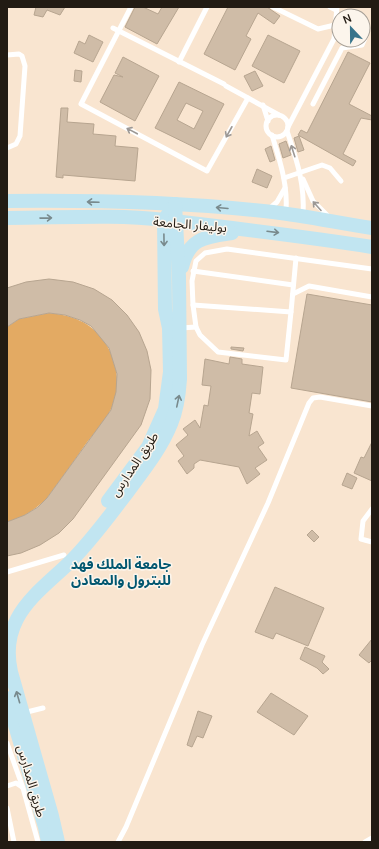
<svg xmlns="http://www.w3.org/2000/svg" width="379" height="849" font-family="Manrope,'Noto Sans Arabic',sans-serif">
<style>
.green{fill:#e3aa63}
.building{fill:#cfbca7;stroke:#b7a590;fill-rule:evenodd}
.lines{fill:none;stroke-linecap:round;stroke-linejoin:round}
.lane{stroke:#fff;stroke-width:5}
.secondary{stroke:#c1e5f1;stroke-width:14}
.oneway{stroke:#9c9895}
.oneway2{stroke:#798a8d}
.labels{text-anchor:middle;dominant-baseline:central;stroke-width:3;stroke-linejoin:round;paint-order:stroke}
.street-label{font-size:13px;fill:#221b13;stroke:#fcf5ec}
.neighbourhood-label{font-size:14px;font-weight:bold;fill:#025770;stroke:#fcf5ec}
</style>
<rect width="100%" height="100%" fill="#f9e5d0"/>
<path class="green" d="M49,313C71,315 91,322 104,341C118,361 122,389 110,411C104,423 93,434 85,445C73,463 60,480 47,498C36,509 23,518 7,522V327L19,319Z"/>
<g class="building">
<polygon points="36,7 65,7 60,15 47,10 43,17 34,15"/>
<polygon points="135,7 143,7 158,14 162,7 179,7 157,44 125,27"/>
<polygon points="228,7 267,7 280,16 274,24 258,13 246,36 251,39 235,70 204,54"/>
<polygon points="89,35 103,42 93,62 74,53 79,41 85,44"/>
<polygon points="268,35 300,51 284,83 252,66"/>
<polygon points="348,52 370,63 349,104 372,116 372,120 361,118 343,154 356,161 353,166 298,135 301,130 307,133"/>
<polygon points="123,57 159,76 135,121 100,102 114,75 123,77 115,73"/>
<polygon points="75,70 82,71 81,82 74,81"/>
<polygon points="255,71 263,86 252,91 244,76"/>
<path d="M179,82L224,104L200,150L155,128ZM186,103L203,111L194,129L177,120Z"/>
<polygon points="61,108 68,108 67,122 94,124 93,134 116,136 115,146 138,148 135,181 63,175 63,178 56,177"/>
<polygon points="299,136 304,150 298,152 294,138"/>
<polygon points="286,141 291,155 283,158 279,144"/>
<polygon points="271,146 275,160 270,162 265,149"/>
<polygon points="257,169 272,176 267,188 252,182"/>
<polygon points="49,279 73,282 94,289 112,300 127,315 139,332 147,351 151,370 150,399 141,425 73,519 59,533 40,545 21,553 7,556 7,522 25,515 38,507 47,498 111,410 116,392 117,374 109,348 91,326 80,320 65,315 49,313 19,319 7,327 7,288 26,282"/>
<polygon points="307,294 372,305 372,402 291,388"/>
<polygon points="231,347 244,348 243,351 231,349"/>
<polygon points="230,357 242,359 242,364 263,367 260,394 252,393 249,413 253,414 249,436 257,431 264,443 258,447 267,460 255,468 260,474 247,484 239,467 200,460 194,464 194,468 187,474 178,461 184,456 176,445 188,435 183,429 195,420 200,428 204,405 208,406 211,386 202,385 205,359 229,364"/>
<polygon points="372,442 372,481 354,473 361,457 364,458"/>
<polygon points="347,473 357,478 352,489 342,485"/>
<polygon points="312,530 319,537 314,542 307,535"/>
<polygon points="275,587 324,608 308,646 276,633 273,639 255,632"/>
<polygon points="372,639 372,660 369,663 359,655"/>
<polygon points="305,647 325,656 322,662 329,669 323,674 317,668 300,659"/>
<polygon points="271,693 308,716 294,735 257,712"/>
<polygon points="198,711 212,716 203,738 197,736 192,747 187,745"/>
</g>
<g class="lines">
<g class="lane">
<polyline points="131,7 81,104 207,171 248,98"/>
<polyline points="273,7 318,29 339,24"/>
<polyline points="330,7 336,10"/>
<polyline points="113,28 224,84"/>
<polyline points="7,55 19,54 22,56 25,66 20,136 16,144 7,148"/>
<polyline points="179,62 207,7"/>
<polyline points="226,86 279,115"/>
<polyline points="313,104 342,48 362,45 366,36 363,31"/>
<polyline points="263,105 268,121"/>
<circle cx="277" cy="126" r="11"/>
<polyline points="288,127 334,39 337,7"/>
<path d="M287,131C297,161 305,184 303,216"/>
<path d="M272,135C280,161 288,185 286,212"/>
<polyline points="284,178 322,165 330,168 341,181"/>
<polyline points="303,179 313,201 328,216"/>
<polyline points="270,208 277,202 285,188"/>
<polyline points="193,271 293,285"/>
<polyline points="293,294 309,286 372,297"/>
<polyline points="193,305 291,312 296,258"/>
<polyline points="291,312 286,360 218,352 200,335 196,327 193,305 192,281 196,261 205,253 227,249 372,269"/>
<polyline points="181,328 196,327"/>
<polyline points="372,509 363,521 361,539 372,542"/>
<polyline points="7,572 64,555"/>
<polyline points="23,713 43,708"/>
<polyline points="7,743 23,788 38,842"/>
<polyline points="7,786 16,783 22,787"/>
<polyline points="7,808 14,842"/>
<polyline points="118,842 126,827 202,645 268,503 309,403 313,398 320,397 372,406"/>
<polyline points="365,842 372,838"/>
</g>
<g class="secondary">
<path d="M7,201C96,200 185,202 273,212C306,216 339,223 372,228"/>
<path d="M7,218C59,218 113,214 165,220C234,228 303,236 372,247"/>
<path d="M182,267C189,238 205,237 232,233"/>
<polyline points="108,501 148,447 165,409 170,372 169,328 165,309 164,220 175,204"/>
<polyline points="7,698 45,827 48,842"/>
<path d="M58,842L52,816L11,672C7,654 8,636 17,619C29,596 53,579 71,561C92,540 109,516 127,493C143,471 161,449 171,424C177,410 179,394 180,379L179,277L175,204"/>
</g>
</g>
<defs><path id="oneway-shaft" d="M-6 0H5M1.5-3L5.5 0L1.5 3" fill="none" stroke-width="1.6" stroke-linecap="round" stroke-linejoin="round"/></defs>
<g class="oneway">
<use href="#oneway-shaft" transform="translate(132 131) rotate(-152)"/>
<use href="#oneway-shaft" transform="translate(229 132) rotate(119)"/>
<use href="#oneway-shaft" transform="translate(293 151) rotate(-108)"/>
<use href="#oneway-shaft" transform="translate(317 206) rotate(-132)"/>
</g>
<g class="oneway2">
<use href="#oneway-shaft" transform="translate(93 202) rotate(-178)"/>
<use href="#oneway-shaft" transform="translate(222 208) rotate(-175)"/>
<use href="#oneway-shaft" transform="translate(46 218) rotate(-1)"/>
<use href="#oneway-shaft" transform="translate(273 232) rotate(7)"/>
<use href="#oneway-shaft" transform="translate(164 240) rotate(89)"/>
<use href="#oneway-shaft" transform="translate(178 401) rotate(-78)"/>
<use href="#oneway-shaft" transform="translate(18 697) rotate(-106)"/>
</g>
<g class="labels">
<g class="street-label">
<text transform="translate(190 224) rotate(5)">بوليفار الجامعة</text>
<text transform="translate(134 464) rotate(-56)">طريق المدارس</text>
<text transform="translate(32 781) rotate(74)">طريق المدارس</text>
</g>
<g class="neighbourhood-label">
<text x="121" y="563">جامعة الملك فهد<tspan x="121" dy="16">للبترول والمعادن</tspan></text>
</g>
</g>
<rect width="379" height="849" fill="none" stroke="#221b13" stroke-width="16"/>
<g transform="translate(351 28) rotate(338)"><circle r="19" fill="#fcf5ec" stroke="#a59e95"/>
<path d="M0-3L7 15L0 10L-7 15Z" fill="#37748b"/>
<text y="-6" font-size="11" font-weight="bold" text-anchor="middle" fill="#221b13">N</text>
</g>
</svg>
